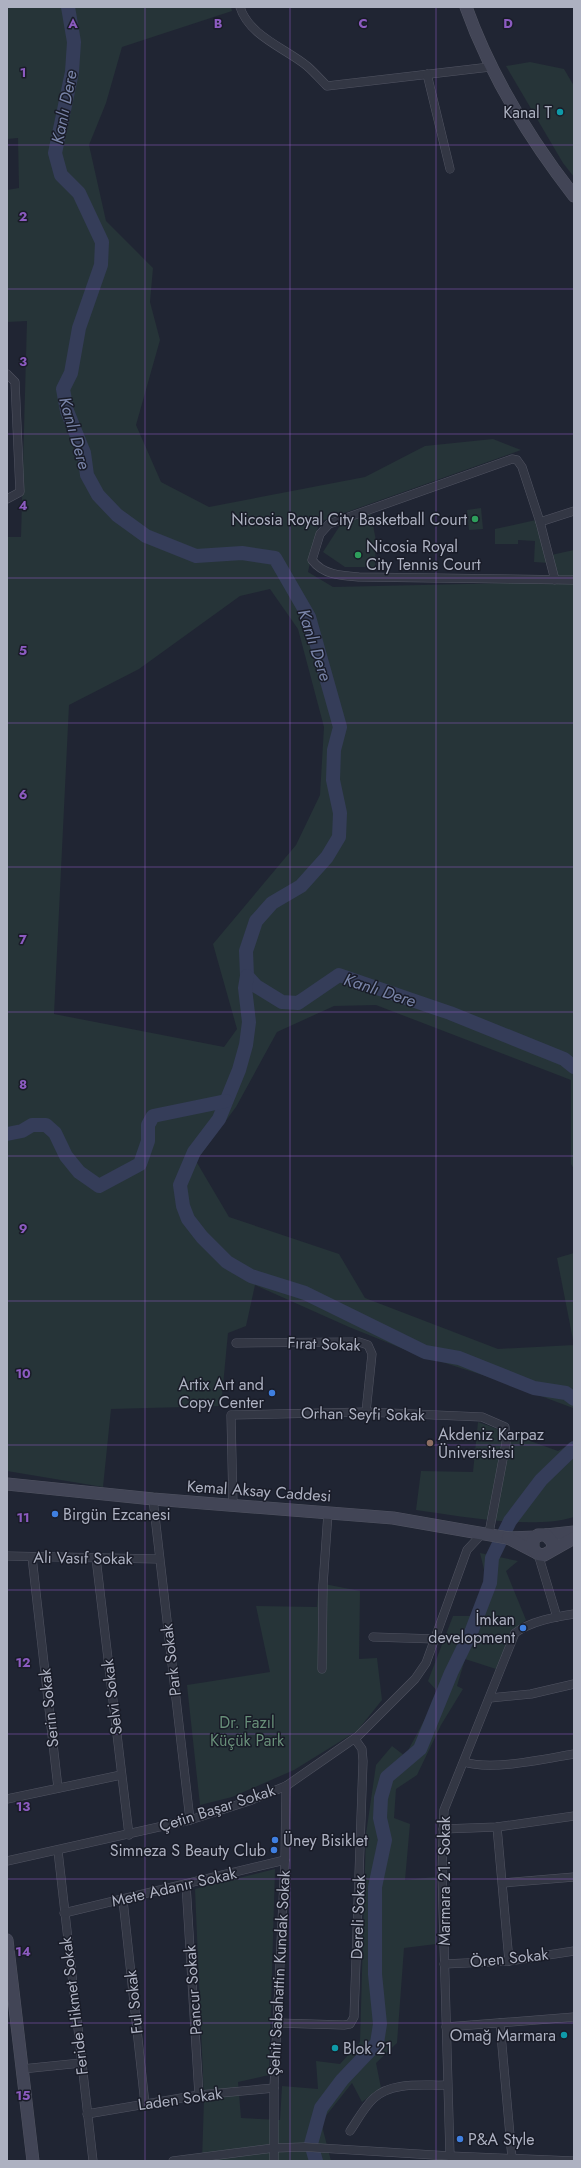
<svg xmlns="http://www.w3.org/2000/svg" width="581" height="2168" font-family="Jost,sans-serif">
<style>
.green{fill:#263438;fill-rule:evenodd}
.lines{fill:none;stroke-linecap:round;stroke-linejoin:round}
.river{stroke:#353d59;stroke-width:14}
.street-casing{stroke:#515462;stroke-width:9}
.secondary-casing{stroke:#515462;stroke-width:13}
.street{stroke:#333744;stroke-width:8}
.secondary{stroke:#424556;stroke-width:12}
.grid{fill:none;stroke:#8c5bc0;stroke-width:1;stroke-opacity:0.55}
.culture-dot{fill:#0f9aa8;stroke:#191c28;stroke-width:1.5}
.leisure-dot{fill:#2e9e5b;stroke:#191c28;stroke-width:1.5}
.shop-dot{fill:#3f7fe0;stroke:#191c28;stroke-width:1.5}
.education-dot{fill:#8d6e63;stroke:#191c28;stroke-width:1.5}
.labels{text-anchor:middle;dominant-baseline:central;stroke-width:3;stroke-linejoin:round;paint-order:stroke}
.poi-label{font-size:16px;fill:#adb1c1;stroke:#191c28;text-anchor:end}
.street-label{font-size:16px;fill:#adb1c1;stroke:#191c28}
.park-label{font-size:16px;fill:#688f79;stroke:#191c28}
.water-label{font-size:17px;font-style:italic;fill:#7883a7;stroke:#191c28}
.grid-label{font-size:13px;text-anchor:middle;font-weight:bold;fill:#8c5bc0;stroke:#191c28;stroke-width:3;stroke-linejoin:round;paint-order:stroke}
</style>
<rect width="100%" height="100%" fill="#202533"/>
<g class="green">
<path d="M7,7H231L232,11L122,47L106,103L89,145L106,221L153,268L150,302L160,340L136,425L161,482L209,507L365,477L425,446L493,439L521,450L319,522L308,572L333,587L558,582L551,555L574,550V1169L571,1164V1080L376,1005L334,1006L277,1032L236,1107L196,1161L229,1217L339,1254L365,1298L498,1349L574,1345L557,1258L574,1253V1415L573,1408L501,1381L411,1352L349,1327L255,1285L246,1326L228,1333L221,1406L111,1409L103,1487L7,1471V537H21L27,321L7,322V190L19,188L18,138L7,139ZM270,589L298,629L324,727L320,795L296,845L213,944L237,1029L224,1047L54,1014L69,705L139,669L240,596Z"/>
<polygon points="530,62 564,69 574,86 574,177 563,163 506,66"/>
<polygon points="481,508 483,529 469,530 467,510"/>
<polygon points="371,514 376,541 375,567 345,567 323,552 341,524"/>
<polygon points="536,520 549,563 534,562 535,541 518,540 518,544 495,544 495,529"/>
<path d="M478,1422L558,1451L574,1442V1517C532,1530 461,1516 416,1510L421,1471L473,1472Z"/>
<polygon points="480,1553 518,1561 506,1571 526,1620 512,1631 496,1669 465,1659 457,1686 463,1689 441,1725 417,1775 396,1789 394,1818 410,1824 405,1880 435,1877 436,1944 404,1948 397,2043 376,2063 381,2088 362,2102 352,2083 321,2122 331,2161 202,2161 204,2099 195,1889 275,1869 269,2075 238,2082 241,2118 280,2120 282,2086 318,2089 316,2061 340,2064 360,2042 366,1834 376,1765 392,1746 405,1756 439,1693 428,1681 453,1616 473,1616 486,1578"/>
<polygon points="319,1583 360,1591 359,1659 377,1658 382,1700 357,1731 294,1770 232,1797 200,1805 187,1685 270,1672 256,1606 317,1607"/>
</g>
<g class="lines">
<g class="river">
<polyline points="68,7 74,42 72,72 55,153 61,175 79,193 102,242 101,265 79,328 71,373 63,389 67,411 84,453 87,475 98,495 117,515 146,536 196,556 242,553 275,558 309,617 340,727 334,750 333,780 340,813 339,837 327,857 301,886 272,903 256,921 246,951 247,976 256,986 282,1002 298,1003 339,975 450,1013 564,1059 574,1067"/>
<polyline points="247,976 245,988 249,1022 246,1045 239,1070 219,1119 194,1152 180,1185 183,1206 188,1219 202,1237 227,1262 251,1276 305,1293 425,1352 459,1358 534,1388 566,1393 574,1399"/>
<polyline points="7,1134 22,1131 32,1125 46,1125 55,1133 66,1156 79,1172 99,1186 140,1164 148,1141 148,1125 153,1116 226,1101"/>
<polyline points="316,2161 311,2144 321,2108 342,2080 377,2043 380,2024 375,1974 375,1887 385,1840 380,1818 381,1798 387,1777 420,1749 451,1673 472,1630 490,1583 492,1558 510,1521 541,1480 574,1448"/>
</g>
<defs>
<g id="street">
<path d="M240,7C249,36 285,48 307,66C314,72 320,79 327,86L490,67"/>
<polyline points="427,74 450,169"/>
<polyline points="7,374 15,382 20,492 7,499"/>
<polyline points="540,522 574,511"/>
<path d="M555,580L540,522L522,467L517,460L512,459L329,524L320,534L312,560C323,575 342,576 359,577L574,580"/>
<polyline points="236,1343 359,1342 368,1345 372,1354 366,1412"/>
<polyline points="153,1499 190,1820"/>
<polyline points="538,1554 557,1617"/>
<polyline points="7,1556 159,1559"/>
<polyline points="32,1557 58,1788"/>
<polyline points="96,1558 129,1835"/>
<polyline points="373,1637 436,1639"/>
<polyline points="322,1669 323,1585 328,1513"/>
<polyline points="490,1698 531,1694 574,1684"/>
<path d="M464,1762C492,1771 544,1759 574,1754"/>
<polyline points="7,1799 121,1775"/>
<polyline points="497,1827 509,1961"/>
<polyline points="443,1829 497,1827 574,1816"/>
<polyline points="58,1851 93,2161"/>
<polyline points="7,1861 190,1820 249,1801 286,1786 358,1736 415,1679 426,1663 467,1550 480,1536 489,1533 506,1443 505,1427 482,1417 366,1412 231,1415 233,1505"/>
<polyline points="503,1883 574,1877"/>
<polyline points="186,1884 199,2095"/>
<polyline points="123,1900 145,2104"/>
<polyline points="64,1913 285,1860"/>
<polyline points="444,1964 509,1961 574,1951"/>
<polyline points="277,2023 344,2025 350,2024 354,2017 363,1761 362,1749 355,1739"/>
<polyline points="500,2023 512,2158"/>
<polyline points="446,2027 574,2017"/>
<polyline points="22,2069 81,2063"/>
<polyline points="87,2114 199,2095 274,2088"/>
<path d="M350,2131C357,2121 364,2107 374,2098C392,2081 425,2086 447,2085"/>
<path d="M450,2156L442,1873L444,1810L515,1633C531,1621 555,1617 574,1614"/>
<polyline points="173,2161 274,2148 304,2147 450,2156 574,2161"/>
<polyline points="274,2161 274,2088 285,1860 286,1786"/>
</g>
<g id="secondary">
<path d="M466,7C491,77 529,138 574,196"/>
<polyline points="7,1484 153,1499 393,1518 508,1538 536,1537"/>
<polyline points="546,1535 574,1532"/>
<polyline points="508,1538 535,1552"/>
<polyline points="552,1549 553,1543 546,1535 538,1535 533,1539 533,1549 538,1554 544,1555 574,1538"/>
<polyline points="7,1940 33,2161"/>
</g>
</defs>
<use href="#street" class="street-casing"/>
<use href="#secondary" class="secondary-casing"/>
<use href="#street" class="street"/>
<use href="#secondary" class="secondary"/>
</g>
<path class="grid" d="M145,7V2161M290,7V2161M436,7V2161M7,145H574M7,289H574M7,434H574M7,578H574M7,723H574M7,867H574M7,1012H574M7,1156H574M7,1301H574M7,1445H574M7,1590H574M7,1734H574M7,1879H574M7,2023H574"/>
<g class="culture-dot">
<circle cx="560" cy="112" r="4"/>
<circle cx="564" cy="2035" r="4"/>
<circle cx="335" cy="2048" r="4"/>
</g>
<g class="leisure-dot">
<circle cx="475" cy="519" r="4"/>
<circle cx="358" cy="555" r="4"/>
</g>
<g class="shop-dot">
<circle cx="272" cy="1393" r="4"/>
<circle cx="55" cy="1514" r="4"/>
<circle cx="523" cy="1628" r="4"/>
<circle cx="275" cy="1840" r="4"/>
<circle cx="274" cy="1850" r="4"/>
<circle cx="460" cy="2139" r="4"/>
</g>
<circle class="education-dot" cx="430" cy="1443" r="4"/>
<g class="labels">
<g class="poi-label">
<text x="552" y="112">Kanal T</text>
<text x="467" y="519">Nicosia Royal City Basketball Court</text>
<text x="366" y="546" text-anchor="start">Nicosia Royal<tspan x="366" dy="18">City Tennis Court</tspan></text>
<text x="264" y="1384">Artix Art and<tspan x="264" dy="18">Copy Center</tspan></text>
<text x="438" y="1434" text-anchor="start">Akdeniz Karpaz<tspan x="438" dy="18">Üniversitesi</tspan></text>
<text x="63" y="1514" text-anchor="start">Birgün Ezcanesi</text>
<text x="515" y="1619">İmkan<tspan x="515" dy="18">development</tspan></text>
<text x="283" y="1840" text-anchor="start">Üney Bisiklet</text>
<text x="266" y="1850">Simneza S Beauty Club</text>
<text x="556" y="2035">Omağ Marmara</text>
<text x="343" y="2048" text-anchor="start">Blok 21</text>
<text x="468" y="2139" text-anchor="start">P&amp;A Style</text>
</g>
<g class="street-label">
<text transform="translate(324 1344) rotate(2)">Fırat Sokak</text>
<text transform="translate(363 1414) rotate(1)">Orhan Seyfi Sokak</text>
<text transform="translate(259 1491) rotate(4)">Kemal Aksay Caddesi</text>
<text transform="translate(83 1558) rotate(1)">Ali Vasıf Sokak</text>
<text transform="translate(171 1660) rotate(-97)">Park Sokak</text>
<text transform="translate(112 1697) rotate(-97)">Selvi Sokak</text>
<text transform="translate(49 1708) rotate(-96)">Serin Sokak</text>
<text transform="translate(217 1808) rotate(-18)">Çetin Başar Sokak</text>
<text transform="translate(444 1881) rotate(-90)">Marmara 21. Sokak</text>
<text transform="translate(174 1887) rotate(-13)">Mete Adanır Sokak</text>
<text transform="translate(358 1917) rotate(-88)">Dereli Sokak</text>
<text transform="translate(509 1958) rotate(-6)">Ören Sokak</text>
<text transform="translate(279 1973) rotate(-87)">Şehit Sabahattin Kundak Sokak</text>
<text transform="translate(193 1990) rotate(-94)">Pancur Sokak</text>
<text transform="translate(134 2002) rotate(-96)">Ful Sokak</text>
<text transform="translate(74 2006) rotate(-97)">Feride Hikmet Sokak</text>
<text transform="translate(180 2099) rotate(-8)">Laden Sokak</text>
</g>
<g class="park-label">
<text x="247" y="1722">Dr. Fazıl<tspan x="247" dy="18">Küçük Park</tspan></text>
</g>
<g class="water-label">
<text transform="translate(64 107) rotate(-79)">Kanlı Dere</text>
<text transform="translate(75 433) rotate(74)">Kanlı Dere</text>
<text transform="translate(315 645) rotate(72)">Kanlı Dere</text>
<text transform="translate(380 990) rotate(18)">Kanlı Dere</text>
</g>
</g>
<g class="grid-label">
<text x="73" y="28">A</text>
<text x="218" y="28">B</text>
<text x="363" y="28">C</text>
<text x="508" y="28">D</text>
<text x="23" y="77">1</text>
<text x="23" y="221">2</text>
<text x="23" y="366">3</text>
<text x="23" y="510">4</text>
<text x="23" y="655">5</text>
<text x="23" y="799">6</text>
<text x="23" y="944">7</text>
<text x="23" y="1089">8</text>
<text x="23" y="1233">9</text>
<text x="23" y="1378">10</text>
<text x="23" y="1522">11</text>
<text x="23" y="1667">12</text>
<text x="23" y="1811">13</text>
<text x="23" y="1956">14</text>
<text x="23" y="2100">15</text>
</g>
<rect width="581" height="2168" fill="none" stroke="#adb1c1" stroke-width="16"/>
</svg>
